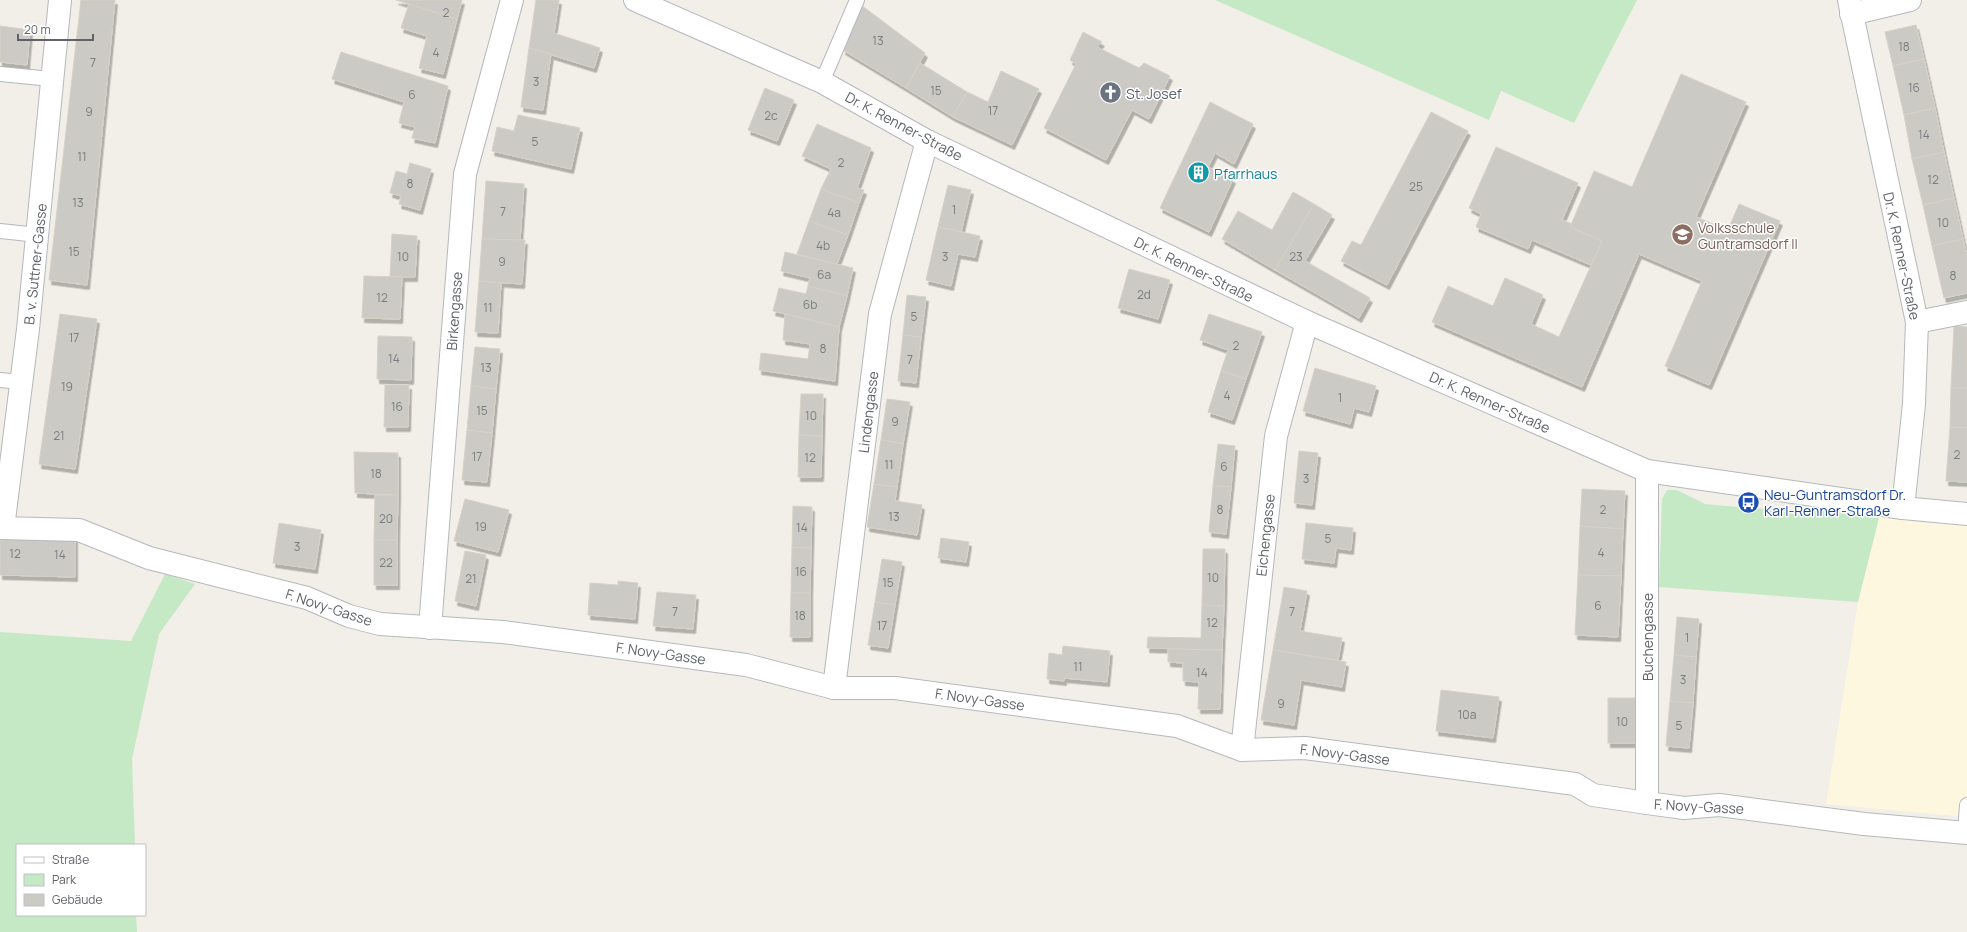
<svg xmlns="http://www.w3.org/2000/svg" width="1967" height="932" font-family="Manrope,sans-serif">
<style>
.commercial{fill:#fef7e0}
.green{fill:#c5e8c5}
.building{fill:#cccac5;stroke:#d6d1c6;filter:url(#shadow)}
.lines{fill:none;stroke-linecap:round;stroke-linejoin:round}
.lane-casing{stroke:#b5b8bc;stroke-width:16}
.street-casing{stroke:#b5b8bc;stroke-width:24}
.lane{stroke:#fff;stroke-width:14}
.street{stroke:#fff;stroke-width:22}
.labels{text-anchor:middle;dominant-baseline:central;stroke-width:3;stroke-linejoin:round;paint-order:stroke}
.number-label{font-size:12px;fill:#7a7d7f}
.worship-label{font-size:14px;fill:#5b616d;stroke:#fff;text-anchor:start}
.street-label{font-size:14px;fill:#5f6368;stroke:#fff}
.culture-label{font-size:14px;fill:#0d838f;stroke:#fff;text-anchor:start}
.education-label{font-size:14px;fill:#785e54;stroke:#fff;text-anchor:start}
.transit-label{font-size:14px;fill:#164399;stroke:#fff;text-anchor:start}
</style>
<defs>
<filter id="shadow"><feDropShadow dx="2.5" dy="4.5" stdDeviation="0" flood-color="#0004"/></filter>
</defs>
<rect width="100%" height="100%" fill="#f1efe8"/>
<polygon class="commercial" points="1880,514 1967,524 1967,817 1826,804 1858,602"/>
<g class="green">
<polygon points="1215,0 1637,0 1574,123 1501,91 1489,120"/>
<polygon points="1667,490 1676,490 1685,494 1705,504 1748,508 1880,514 1858,602 1659,587 1662,499"/>
<polygon points="165,574 195,584 159,634 132,759 135,845 17,845 17,915 136,915 137,932 0,932 0,632 131,641"/>
</g>
<g class="building">
<polygon points="81,0 115,0 87,285 49,280"/>
<polygon points="396,0 462,0 457,19"/>
<polygon points="536,0 559,0 554,33 600,48 594,68 529,48"/>
<polygon points="409,4 457,19 443,74 419,68 427,36 401,28"/>
<polygon points="861,5 925,53 906,88 843,50"/>
<polygon points="1916,25 1924,59 1893,66 1885,32"/>
<polygon points="0,26 30,30 27,65 0,62"/>
<polygon points="1083,32 1102,42 1097,47 1139,68 1144,63 1170,76 1149,119 1132,110 1106,160 1044,128 1076,64 1070,60"/>
<polygon points="529,48 551,54 543,110 521,107"/>
<polygon points="341,52 448,86 435,143 412,138 415,127 399,123 404,102 332,79"/>
<polygon points="1924,59 1935,108 1904,115 1893,66"/>
<polygon points="920,63 967,92 953,117 906,88"/>
<polygon points="1001,71 1039,89 1012,145 953,117 967,92 988,102"/>
<polygon points="1681,74 1746,102 1696,217 1728,230 1739,204 1780,221 1709,385 1665,366 1702,281 1639,254 1582,387 1432,322 1448,286 1493,306 1505,278 1543,295 1531,324 1559,337 1602,241 1570,227 1594,171 1632,187"/>
<polygon points="765,88 794,100 777,141 748,130"/>
<polygon points="1210,102 1253,124 1234,164 1215,153 1208,167 1233,179 1209,232 1160,208"/>
<polygon points="1935,108 1944,152 1912,159 1904,115"/>
<polygon points="1431,112 1468,131 1387,285 1341,261 1352,241 1361,245"/>
<polygon points="518,115 580,128 571,169 492,151 497,127 514,131"/>
<polygon points="817,124 871,148 857,188 864,190 859,203 821,189 831,169 802,156"/>
<polygon points="1496,147 1578,183 1562,220 1572,224 1570,227 1602,241 1591,265 1532,240 1528,249 1476,227 1481,214 1469,208"/>
<polygon points="1944,152 1954,198 1923,205 1912,159"/>
<polygon points="410,163 431,169 420,210 399,204 401,196 390,193 396,171 407,174"/>
<polygon points="486,181 524,184 520,240 482,239"/>
<polygon points="948,185 971,190 961,232 938,227"/>
<polygon points="821,189 859,203 848,235 809,221"/>
<polygon points="1293,192 1314,204 1275,270 1222,239 1238,211 1272,230"/>
<polygon points="1954,198 1963,239 1932,246 1923,205"/>
<polygon points="1314,204 1332,215 1305,261 1370,298 1359,318 1275,270"/>
<polygon points="809,221 848,235 837,264 797,254"/>
<polygon points="938,227 980,236 975,257 958,254 951,286 926,280"/>
<polygon points="392,234 417,236 415,277 390,277"/>
<polygon points="482,239 525,240 522,284 479,281"/>
<polygon points="1963,239 1967,256 1967,293 1944,298 1932,246"/>
<polygon points="785,252 853,268 847,296 808,286 810,278 781,271"/>
<polygon points="1129,269 1170,280 1158,319 1118,308"/>
<polygon points="364,276 402,277 400,319 362,318"/>
<polygon points="479,281 501,283 498,333 475,332"/>
<polygon points="808,286 847,296 839,327 773,311 779,288 806,294"/>
<polygon points="907,295 926,297 921,337 903,335"/>
<polygon points="60,314 97,319 75,469 39,464"/>
<polygon points="785,314 839,327 835,381 759,370 761,353 808,359 810,344 783,340"/>
<polygon points="1209,314 1262,332 1246,379 1221,371 1228,350 1200,340"/>
<polygon points="1954,326 1967,327 1967,388 1951,388"/>
<polygon points="903,335 921,337 916,383 898,381"/>
<polygon points="378,336 412,337 411,380 377,379"/>
<polygon points="475,347 500,349 496,389 471,386"/>
<polygon points="1315,368 1376,386 1369,412 1354,408 1350,424 1303,411"/>
<polygon points="1221,371 1246,379 1232,420 1208,412"/>
<polygon points="385,385 409,385 408,427 384,427"/>
<polygon points="471,386 496,389 492,433 467,430"/>
<polygon points="1951,388 1967,388 1967,428 1950,427"/>
<polygon points="801,394 823,394 822,436 799,435"/>
<polygon points="887,399 910,402 903,444 881,440"/>
<polygon points="1950,427 1967,428 1967,482 1946,481"/>
<polygon points="467,430 492,433 487,482 462,480"/>
<polygon points="799,435 822,436 821,477 798,477"/>
<polygon points="881,440 903,444 897,487 874,484"/>
<polygon points="1218,444 1235,446 1231,487 1213,486"/>
<polygon points="1299,451 1318,453 1312,505 1294,503"/>
<polygon points="354,452 398,453 398,495 355,493"/>
<polygon points="874,484 897,487 895,501 922,505 917,535 867,527"/>
<polygon points="1213,486 1231,487 1226,534 1209,532"/>
<polygon points="1582,489 1625,491 1623,529 1580,526"/>
<polygon points="375,495 398,495 397,540 374,540"/>
<polygon points="465,499 509,510 498,552 454,541"/>
<polygon points="793,506 812,507 811,548 792,547"/>
<polygon points="279,523 321,530 315,569 273,563"/>
<polygon points="1306,523 1353,528 1351,550 1336,548 1334,563 1302,559"/>
<polygon points="1580,526 1623,529 1621,576 1578,575"/>
<polygon points="0,537 75,538 75,577 0,575"/>
<polygon points="941,538 969,542 966,562 938,558"/>
<rect x="374" y="540" width="23" height="45"/>
<polygon points="792,547 811,548 810,593 791,593"/>
<polygon points="1203,549 1225,549 1224,606 1202,605"/>
<polygon points="465,551 486,555 476,606 455,601"/>
<polygon points="882,559 902,562 895,605 875,602"/>
<polygon points="1578,575 1621,576 1618,637 1575,635"/>
<polygon points="618,581 638,583 635,619 588,615 590,583 618,585"/>
<polygon points="1284,587 1307,591 1300,631 1342,638 1338,660 1273,650"/>
<polygon points="657,592 696,595 693,629 653,626"/>
<polygon points="791,593 810,593 810,637 790,637"/>
<polygon points="875,602 895,605 888,648 868,645"/>
<polygon points="1202,605 1224,606 1222,650 1147,648 1148,637 1201,638"/>
<polygon points="1677,617 1699,619 1696,657 1674,655"/>
<polygon points="1063,646 1110,651 1107,682 1064,678 1064,681 1047,679 1049,653 1062,655"/>
<polygon points="1168,649 1222,650 1220,709 1198,709 1199,682 1183,681 1183,663 1168,662"/>
<polygon points="1273,650 1346,662 1342,687 1301,680 1294,725 1261,720"/>
<polygon points="1674,655 1696,657 1693,703 1670,701"/>
<polygon points="1441,690 1499,697 1493,738 1436,731"/>
<rect x="1608" y="698" width="27" height="45"/>
<polygon points="1670,701 1693,703 1689,748 1666,746"/>
</g>
<g class="lines">
<defs>
<g id="lane">
<polyline points="0,74 51,79"/>
<polyline points="822,82 857,0"/>
<polyline points="0,231 38,235"/>
<polyline points="0,380 21,382"/>
<polyline points="1965,833 1967,805"/>
</g>
<g id="street">
<polyline points="635,0 822,82 927,141 1307,322 1647,471 1903,508 1967,514"/>
<polyline points="1849,0 1917,322 1914,404 1903,508"/>
<polyline points="1851,14 1910,0"/>
<polyline points="1917,322 1967,312"/>
<polyline points="0,528 79,530 149,558 307,598 349,616 380,624 503,632 746,665 834,688 895,688 1177,726 1242,750 1305,748 1575,784 1593,795 1647,803 1684,808 1719,805 1864,824 1967,833"/>
<polyline points="3,528 28,329 60,0"/>
<polyline points="430,628 465,174 512,0"/>
<polyline points="834,688 880,314 927,141"/>
<polyline points="1242,750 1276,436 1307,322"/>
<polyline points="1647,803 1647,471"/>
</g>
</defs>
<use href="#lane" class="lane-casing"/>
<use href="#street" class="street-casing"/>
<use href="#lane" class="lane"/>
<use href="#street" class="street"/>
</g>
<defs>
<symbol id="church-disc" viewBox="-11 -11 22 22"><circle r="9.5" fill="#6b7280" stroke="#fff"/><path d="M-1.2-6h2.4v3.5h3.3v2.4h-3.3V6h-2.4V-.1h-3.3v-2.4h3.3Z" fill="#fff"/></symbol>
<symbol id="building-disc" viewBox="-11 -11 22 22"><circle r="9.5" fill="#0f9aa8" stroke="#fff"/><path d="M-4-6H4V6H1V3H-1V6H-4ZM-2.5-4.3h1.7v1.8h-1.7ZM.8-4.3h1.7v1.8H.8ZM-2.5-1h1.7V.8h-1.7ZM.8-1h1.7V.8H.8Z" fill="#fff"/></symbol>
<symbol id="school-disc" viewBox="-11 -11 22 22"><circle r="9.5" fill="#8d6e63" stroke="#fff"/><path d="M0-5L7-2L0 1L-7-2ZM-4 1L0 2.5L4 1V4Q0 6-4 4Z" fill="#fff"/></symbol>
<symbol id="bus-disc" viewBox="-11 -11 22 22"><circle r="9.5" fill="#1a4fb4" stroke="#fff"/><path d="M-5-6H5V4H4V6H2V4H-2V6H-4V4H-5ZM-3.5-4V0h7V-4ZM-3.5 1.2v1.5H-2V1.2ZM2 1.2v1.5H3.5V1.2Z" fill="#fff"/></symbol>
</defs>
<g fill-rule="evenodd">
<use href="#church-disc" x="1098" y="80" width="25" height="25"/>
<use href="#building-disc" x="1186" y="160" width="25" height="25"/>
<use href="#school-disc" x="1670" y="222" width="25" height="25"/>
<use href="#bus-disc" x="1736" y="490" width="25" height="25"/>
</g>
<g class="labels">
<g class="number-label">
<text x="446" y="12">2</text>
<text x="878" y="40">13</text>
<text x="1904" y="46">18</text>
<text x="436" y="52">4</text>
<text x="93" y="62">7</text>
<text x="536" y="81">3</text>
<text x="1914" y="87">16</text>
<text x="936" y="90">15</text>
<text x="412" y="94">6</text>
<text x="993" y="110">17</text>
<text x="89" y="111">9</text>
<text x="771" y="115">2c</text>
<text x="1924" y="134">14</text>
<text x="535" y="141">5</text>
<text x="82" y="156">11</text>
<text x="841" y="162">2</text>
<text x="1933" y="179">12</text>
<text x="410" y="183">8</text>
<text x="1416" y="186">25</text>
<text x="78" y="202">13</text>
<text x="954" y="209">1</text>
<text x="503" y="211">7</text>
<text x="834" y="212">4a</text>
<text x="1943" y="222">10</text>
<text x="823" y="245">4b</text>
<text x="74" y="251">15</text>
<text x="403" y="256">10</text>
<text x="945" y="256">3</text>
<text x="1296" y="256">23</text>
<text x="502" y="261">9</text>
<text x="824" y="274">6a</text>
<text x="1953" y="275">8</text>
<text x="1144" y="294">2d</text>
<text x="382" y="297">12</text>
<text x="810" y="304">6b</text>
<text x="488" y="307">11</text>
<text x="914" y="316">5</text>
<text x="74" y="337">17</text>
<text x="1236" y="345">2</text>
<text x="823" y="348">8</text>
<text x="394" y="358">14</text>
<text x="910" y="359">7</text>
<text x="486" y="367">13</text>
<text x="67" y="386">19</text>
<text x="1227" y="395">4</text>
<text x="1340" y="397">1</text>
<text x="397" y="406">16</text>
<text x="482" y="410">15</text>
<text x="811" y="415">10</text>
<text x="895" y="421">9</text>
<text x="59" y="435">21</text>
<text x="1957" y="454">2</text>
<text x="477" y="456">17</text>
<text x="810" y="457">12</text>
<text x="889" y="464">11</text>
<text x="1224" y="466">6</text>
<text x="376" y="473">18</text>
<text x="1306" y="478">3</text>
<text x="1220" y="509">8</text>
<text x="1603" y="509">2</text>
<text x="894" y="516">13</text>
<text x="386" y="518">20</text>
<text x="481" y="526">19</text>
<text x="802" y="527">14</text>
<text x="1328" y="538">5</text>
<text x="297" y="546">3</text>
<text x="1601" y="552">4</text>
<text x="15" y="553">12</text>
<text x="60" y="554">14</text>
<text x="386" y="562">22</text>
<text x="801" y="571">16</text>
<text x="1213" y="577">10</text>
<text x="471" y="578">21</text>
<text x="888" y="582">15</text>
<text x="1598" y="605">6</text>
<text x="675" y="611">7</text>
<text x="1292" y="611">7</text>
<text x="800" y="615">18</text>
<text x="1212" y="622">12</text>
<text x="882" y="625">17</text>
<text x="1687" y="637">1</text>
<text x="1078" y="666">11</text>
<text x="1202" y="672">14</text>
<text x="1683" y="679">3</text>
<text x="1281" y="703">9</text>
<text x="1467" y="714">10a</text>
<text x="1622" y="721">10</text>
<text x="1679" y="725">5</text>
</g>
<g class="worship-label">
<text x="1126" y="93">St. Josef</text>
</g>
<g class="street-label">
<text transform="translate(904 126) rotate(28)">Dr. K. Renner-Straße</text>
<text transform="translate(1902 256) rotate(78)">Dr. K. Renner-Straße</text>
<text transform="translate(35 264) rotate(-84)">B. v. Suttner-Gasse</text>
<text transform="translate(1194 269) rotate(26)">Dr. K. Renner-Straße</text>
<text transform="translate(454 311) rotate(-86)">Birkengasse</text>
<text transform="translate(1490 402) rotate(24)">Dr. K. Renner-Straße</text>
<text transform="translate(868 412) rotate(-83)">Lindengasse</text>
<text transform="translate(1265 535) rotate(-84)">Eichengasse</text>
<text transform="translate(329 607) rotate(18)">F. Novy-Gasse</text>
<text transform="translate(1647 637) rotate(-90)">Buchengasse</text>
<text transform="translate(661 653) rotate(8)">F. Novy-Gasse</text>
<text transform="translate(980 699) rotate(8)">F. Novy-Gasse</text>
<text transform="translate(1345 754) rotate(7)">F. Novy-Gasse</text>
<text transform="translate(1699 806) rotate(3)">F. Novy-Gasse</text>
</g>
<g class="culture-label">
<text x="1214" y="173">Pfarrhaus</text>
</g>
<g class="education-label">
<text x="1698" y="227">Volksschule<tspan x="1698" dy="16">Guntramsdorf II</tspan></text>
</g>
<g class="transit-label">
<text x="1764" y="494">Neu-Guntramsdorf Dr.<tspan x="1764" dy="16">Karl-Renner-Straße</tspan></text>
</g>
</g>
<rect x="16" y="844" width="130" height="72" fill="#ffffff" stroke="#bfc1c3"/>
<rect x="24" y="857" width="20" height="6" fill="#ffffff" stroke="#bfc1c3"/>
<text x="52" y="864" font-size="12" fill="#5f6368">Straße</text>
<rect x="24" y="874" width="20" height="12" fill="#c5e8c5" stroke="#bfc1c3"/>
<text x="52" y="884" font-size="12" fill="#5f6368">Park</text>
<rect x="24" y="894" width="20" height="12" fill="#cccac5" stroke="#bfc1c3"/>
<text x="52" y="904" font-size="12" fill="#5f6368">Gebäude</text>
<path d="M18 34v6h75v-6" fill="none" stroke="#5f6368" stroke-width="2"/>
<text x="24" y="34" font-size="12" fill="#5f6368" stroke="#ffffff" stroke-width="3" paint-order="stroke">20 m</text>
</svg>
